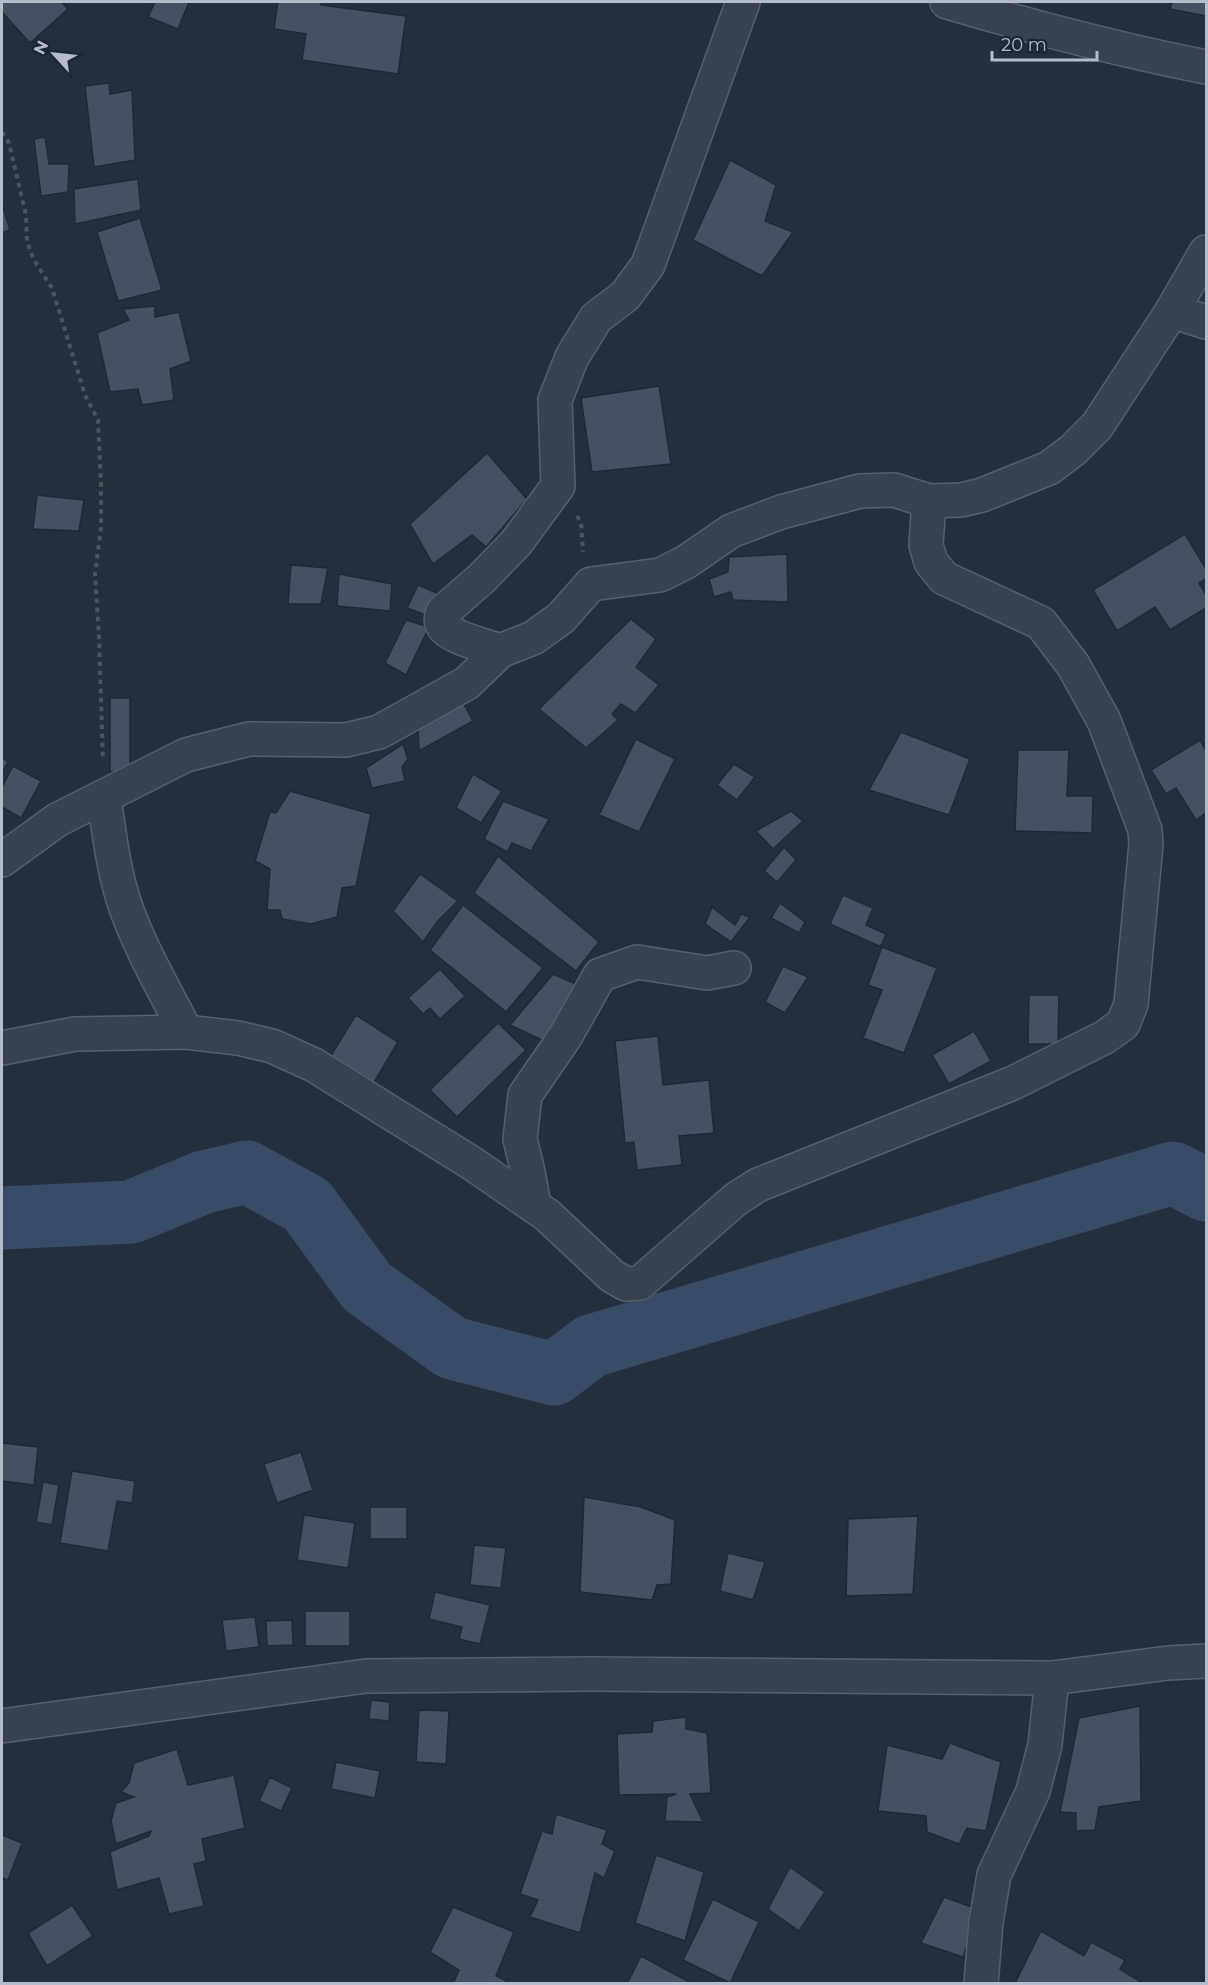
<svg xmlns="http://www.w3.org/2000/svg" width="1208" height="1985" font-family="Montserrat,sans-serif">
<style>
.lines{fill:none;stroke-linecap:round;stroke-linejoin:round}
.river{stroke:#394c67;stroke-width:63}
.building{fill:#455162;stroke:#1f2835;stroke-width:1.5}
.street-casing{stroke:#565f6c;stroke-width:36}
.path{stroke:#44595c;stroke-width:4;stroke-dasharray:4.5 4.5;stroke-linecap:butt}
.street{stroke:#38414e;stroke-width:33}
</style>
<rect width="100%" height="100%" fill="#242f3e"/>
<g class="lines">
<polyline class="river" points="2,1218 131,1212 204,1182 247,1172 307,1205 367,1287 452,1348 554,1374 591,1346 1173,1173 1206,1190"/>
</g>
<g class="building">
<polygon points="2,2 61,2 68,9 30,43 2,12"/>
<polygon points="155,2 189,2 178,29 148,17"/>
<polygon points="278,2 321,2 321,5 406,16 398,74 302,60 306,34 274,29"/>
<polygon points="1172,2 1206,2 1206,16 1170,9"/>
<polygon points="109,83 110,94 132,90 135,160 94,167 85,86"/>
<polygon points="45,137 49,164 69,164 68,192 41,196 34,139"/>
<polygon points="730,160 776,185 765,221 793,232 762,276 693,240"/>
<polygon points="138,179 141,210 75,224 74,189"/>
<polygon points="2,204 10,230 2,233"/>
<polygon points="140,218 162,290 118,301 97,232"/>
<polygon points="155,306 155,317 179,312 191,361 170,369 174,400 142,405 138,389 110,392 97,333 129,320 123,309"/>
<polygon points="659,386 671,464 592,472 581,398"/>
<polygon points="487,453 527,499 486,547 472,535 433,564 410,524"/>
<polygon points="37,495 84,500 79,531 33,529"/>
<polygon points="1185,534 1206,569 1206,579 1199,583 1206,595 1206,608 1170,630 1155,607 1117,631 1093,590"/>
<polygon points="787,554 788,602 733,600 731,592 714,597 709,579 728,572 729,557"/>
<polygon points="291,565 328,568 321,604 288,604"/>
<polygon points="339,574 392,584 390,611 337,606"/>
<polygon points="418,585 442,595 431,617 407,608"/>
<polygon points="631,619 656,639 636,667 659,685 635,713 621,704 612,714 618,720 586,748 539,709"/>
<polygon points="406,620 429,627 406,675 385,663"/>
<rect x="110" y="698" width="20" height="74"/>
<polygon points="461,699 473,721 419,751 418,727"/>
<polygon points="901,732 970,759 949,815 869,790"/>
<polygon points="636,739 675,759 639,832 599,815"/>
<polygon points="1200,740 1206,751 1206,813 1196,820 1176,788 1166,794 1151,770"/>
<polygon points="403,744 408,759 402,767 405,781 372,788 366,768"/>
<polygon points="1018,750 1069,750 1067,796 1093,796 1092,833 1015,831"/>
<polygon points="2,757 8,762 2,772"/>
<polygon points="734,764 755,777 737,800 717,785"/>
<polygon points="13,766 41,781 21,818 2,807 2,787"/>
<polygon points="473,774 502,791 481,823 456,808"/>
<polygon points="290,791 371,814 356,886 342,888 337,917 311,924 282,919 280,910 267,910 270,869 255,861 270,812 276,813"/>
<polygon points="503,801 549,819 531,851 512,843 507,852 484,839"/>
<polygon points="791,811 803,821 773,849 756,831"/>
<polygon points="784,847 796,860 777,882 764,871"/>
<polygon points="498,856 599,942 576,971 474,893"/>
<polygon points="420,874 458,901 437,922 423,942 393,911"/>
<polygon points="843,895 873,908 866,925 886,934 882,944 879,946 830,924"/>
<polygon points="780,903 805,922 799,933 771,918"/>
<polygon points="463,905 543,968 506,1012 430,950"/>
<polygon points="712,907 735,925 741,914 750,917 731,942 705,924"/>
<polygon points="882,947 937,968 904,1053 863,1038 882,990 868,985"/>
<polygon points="783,966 808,977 785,1013 765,1002"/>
<polygon points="440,969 465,996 440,1019 430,1008 423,1014 408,998"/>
<polygon points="553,974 585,988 546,1042 510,1025"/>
<polygon points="1029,995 1059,995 1058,1044 1028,1044"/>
<polygon points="356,1015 398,1042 373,1084 330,1057"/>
<polygon points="498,1023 526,1050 457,1117 430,1090"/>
<polygon points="974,1031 991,1061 949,1084 932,1055"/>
<polygon points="658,1036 663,1085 709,1080 714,1133 679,1136 682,1165 637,1170 634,1142 625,1143 615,1041"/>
<polygon points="2,1443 38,1447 34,1485 2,1481"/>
<polygon points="301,1452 313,1490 277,1503 264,1464"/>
<polygon points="72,1471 135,1481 132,1503 117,1501 108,1551 60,1543"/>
<polygon points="43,1482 59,1485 52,1525 36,1522"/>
<polygon points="584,1497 641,1507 675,1520 671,1584 657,1585 652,1600 580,1592"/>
<rect x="370" y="1507" width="37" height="32"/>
<polygon points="304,1515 355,1523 348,1568 297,1560"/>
<polygon points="918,1516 913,1594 846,1596 848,1519"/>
<polygon points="474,1545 506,1548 501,1588 470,1585"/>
<polygon points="728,1553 765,1562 753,1600 720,1591"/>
<polygon points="435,1592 490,1605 480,1644 459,1639 462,1627 429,1619"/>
<rect x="305" y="1611" width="45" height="35"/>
<polygon points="255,1617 259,1647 226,1651 222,1620"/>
<polygon points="292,1620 293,1645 267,1646 266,1621"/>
<polygon points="371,1700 390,1702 389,1721 369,1719"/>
<polygon points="1140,1706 1141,1801 1099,1807 1095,1830 1076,1831 1076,1813 1060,1812 1079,1718"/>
<polygon points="419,1710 449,1711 446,1764 416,1762"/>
<polygon points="686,1717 686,1729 707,1733 711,1793 690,1794 703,1822 665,1821 667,1797 676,1794 619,1795 617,1734 652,1732 653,1721"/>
<polygon points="950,1743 1001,1762 986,1831 967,1828 959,1844 927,1832 926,1816 878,1811 887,1745 942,1759"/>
<polygon points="177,1749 188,1785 234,1775 245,1828 202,1839 206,1861 194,1864 204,1906 169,1914 159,1878 117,1890 110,1852 149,1836 151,1831 116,1844 111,1821 116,1803 134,1797 121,1792 129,1783 134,1763"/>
<polygon points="336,1762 380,1771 375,1798 331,1789"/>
<polygon points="270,1777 292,1788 281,1811 259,1801"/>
<polygon points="556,1814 607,1830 602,1844 615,1851 604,1878 595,1873 580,1933 530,1917 538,1900 520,1894 542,1831 552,1834"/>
<polygon points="2,1835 22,1843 8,1880 2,1878"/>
<polygon points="656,1855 704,1872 685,1941 635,1923"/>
<polygon points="790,1867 825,1892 799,1931 768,1909"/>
<polygon points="944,1897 980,1910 963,1957 921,1943"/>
<polygon points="713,1899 759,1922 730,1983 683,1960"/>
<polygon points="72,1905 93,1936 47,1966 28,1933"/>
<polygon points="453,1907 514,1932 496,1976 512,1984 453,1984 459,1970 430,1952"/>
<polygon points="1041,1931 1084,1956 1091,1942 1125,1960 1120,1969 1144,1984 1015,1983"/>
<polygon points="641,1956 693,1984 627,1984"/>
</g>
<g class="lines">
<defs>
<g id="street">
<path d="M947,2C1032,27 1119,50 1206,67"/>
<polyline points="1172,311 1206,322"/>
<path d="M500,651C487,646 449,637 443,626C440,621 441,617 443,612L482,578L516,543L558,486L555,400L572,357L596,318L625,296L648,265L743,2"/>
<path d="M104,797C109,832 113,868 124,902C139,947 164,989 186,1032"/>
<polyline points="2,860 57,820 186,755 249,739 346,740 379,732 467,683 500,651 533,638 561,618 591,584 660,575 686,562 731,531 781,512 860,491 894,490 929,501 961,500 982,495 1049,468 1073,450 1097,426 1172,311 1206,252"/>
<polyline points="2,1048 75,1034 186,1032 238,1038 272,1046 314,1065 473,1164 547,1215 612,1276 626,1284 640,1283 736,1199 758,1185 1013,1083 1105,1037 1123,1024 1131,1004 1146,844 1145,830 1104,721 1073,665 1041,623 944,578 931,562 926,545 929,501"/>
<polyline points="534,1206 528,1172 520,1139 525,1095 565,1037 600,975 637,962 707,973 734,968"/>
<polyline points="2,1726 366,1676 591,1674 1052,1678 1168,1663 1206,1661"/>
<polyline points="981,1984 986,1922 994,1875 1033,1791 1045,1745 1052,1678"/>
</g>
</defs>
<use href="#street" class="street-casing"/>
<g class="path">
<polyline points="2,132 9,143 26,215 27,242 34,260 52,288 85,395 98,420 101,484 101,528 95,574 99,638 103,760"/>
<polyline points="577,516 581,522 583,552"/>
</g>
<use href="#street" class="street"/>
</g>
<rect width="1208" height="1985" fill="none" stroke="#b4bcc9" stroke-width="6"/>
<g transform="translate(54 54) rotate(297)" stroke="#1d2633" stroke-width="4.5" paint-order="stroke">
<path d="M0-4.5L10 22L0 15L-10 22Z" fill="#b4bcc9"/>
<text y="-9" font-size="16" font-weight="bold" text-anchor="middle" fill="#b4bcc9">N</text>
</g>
<path d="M992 51v9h105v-9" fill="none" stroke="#b4bcc9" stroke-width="3"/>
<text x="1001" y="51" font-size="18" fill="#b4bcc9" stroke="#1d2633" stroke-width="4.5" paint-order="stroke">20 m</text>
</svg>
